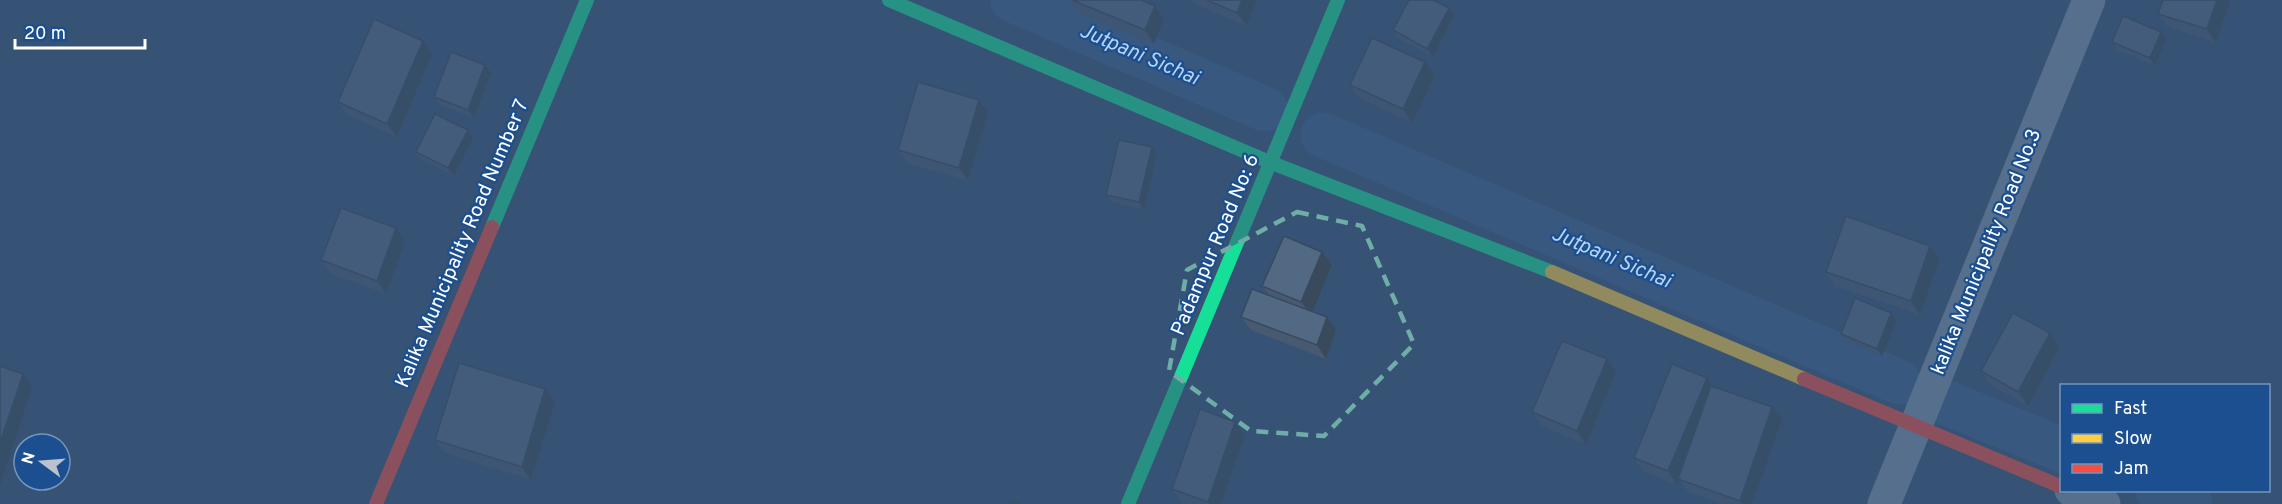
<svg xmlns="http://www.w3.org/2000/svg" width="2282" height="504" font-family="Overpass,sans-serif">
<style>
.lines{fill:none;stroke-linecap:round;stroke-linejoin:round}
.canal{stroke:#3b618d;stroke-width:45}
.street{stroke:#7d92a8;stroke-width:33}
.fast{stroke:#16e098;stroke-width:14}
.slow{stroke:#ffcf43;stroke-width:14}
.jam{stroke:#f24e42;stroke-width:14}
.wall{fill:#475a72}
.shaded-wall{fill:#394a5c}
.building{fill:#526984;stroke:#394a5c;stroke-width:1.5}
.marked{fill:none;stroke:#6fada8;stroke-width:4.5;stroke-dasharray:12 8;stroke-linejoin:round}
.labels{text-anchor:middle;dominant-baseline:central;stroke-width:4.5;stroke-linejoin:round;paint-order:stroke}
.street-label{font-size:20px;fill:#fff;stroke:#1b4f8f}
.water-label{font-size:21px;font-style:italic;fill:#b5d3f5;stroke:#1b4f8f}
</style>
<rect width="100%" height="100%" fill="#365274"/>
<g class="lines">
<g class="canal">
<polyline points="1013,0 1265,109"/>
<polyline points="1323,135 1899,382"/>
<polyline points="1945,402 2062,450"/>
<polyline points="2158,490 2190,504"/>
</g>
<g class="street">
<polyline points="2071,490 2104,504"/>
<polyline points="1884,504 2089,0"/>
</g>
<g class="fast">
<polyline points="889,0 1272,163 1552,272"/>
<polyline points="492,227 587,0"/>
<polyline points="1128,504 1338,0"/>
</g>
<polyline class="slow" points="1552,272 1804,379"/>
<g class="jam">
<polyline points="1804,379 2062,487"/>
<polyline points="376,504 492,227"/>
</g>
</g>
<g class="wall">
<polygon points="1068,0 1141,0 1164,19 1154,44 1075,11"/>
<polygon points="1192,0 1257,0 1247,26 1196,5"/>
<polygon points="2163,0 2230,0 2216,43 2168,27 2158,14"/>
<polygon points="1454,16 1433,57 1398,38 1393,30"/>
<polygon points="2166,40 2155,66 2117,50 2112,42"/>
<polygon points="423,41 432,54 397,137 347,115 338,102"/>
<polygon points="1425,62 1435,76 1412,123 1359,98 1350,85"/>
<polygon points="491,73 474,118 440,105 434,97"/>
<polygon points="988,113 968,181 907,163 898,150"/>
<polygon points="473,138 454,176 421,159 416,152"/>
<polygon points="1152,147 1157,155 1144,210 1112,202 1106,195"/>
<polygon points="396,228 405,242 386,294 331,274 321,260"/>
<polygon points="1322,252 1332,265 1312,311 1336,330 1326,359 1251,330 1241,317 1269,295 1262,286"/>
<polygon points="1940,259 1920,315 1835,286 1826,272"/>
<polygon points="1891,313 1897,321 1882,356 1846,342 1841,334"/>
<polygon points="2060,347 2028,406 1990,385 1981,371"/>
<polygon points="1616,372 1586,445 1542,426 1532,412"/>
<polygon points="1713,386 1782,420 1752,504 1721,504 1688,492 1679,480 1677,485 1643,471 1634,458"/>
<polygon points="555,402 531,480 445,453 435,440"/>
<polygon points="1245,435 1221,504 1185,504 1181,503 1172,489"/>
</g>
<g class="shaded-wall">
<polygon points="1242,0 1257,0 1247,26 1237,13"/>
<polygon points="2217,0 2230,0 2216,43 2207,29"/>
<polygon points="1155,6 1164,19 1154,44 1145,30"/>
<polygon points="1449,8 1454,16 1433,57 1427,49"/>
<polygon points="2161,32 2166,40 2155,66 2150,58"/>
<polygon points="423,41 432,54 397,137 387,124"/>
<polygon points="1425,62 1435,76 1412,123 1403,109"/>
<polygon points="485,65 491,73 474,118 468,110"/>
<polygon points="979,100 988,113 968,181 959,168"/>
<polygon points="468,130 473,138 454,176 448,168"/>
<polygon points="1152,147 1157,155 1144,210 1139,202"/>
<polygon points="396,228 405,242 386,294 377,281"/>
<polygon points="1930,246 1940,259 1920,315 1911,301"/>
<polygon points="1322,252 1332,265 1311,315 1301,302"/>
<polygon points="1891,313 1897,321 1882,356 1877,349"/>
<polygon points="1327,317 1336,330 1326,359 1317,345"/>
<polygon points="2050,333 2060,347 2028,406 2018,392"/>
<polygon points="1607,359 1616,372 1586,445 1577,431"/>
<polygon points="23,374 32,388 0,485 0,443"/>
<polygon points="1707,378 1716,391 1677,485 1668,471"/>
<polygon points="545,389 555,402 531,480 522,467"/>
<polygon points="1772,407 1782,420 1752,504 1742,504 1740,501"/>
<polygon points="1235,422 1245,435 1221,504 1209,504 1208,502"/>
</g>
<g class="building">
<polygon points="1072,0 1141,0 1155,6 1145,30"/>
<polygon points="1207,0 1242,0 1237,13"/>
<polygon points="1409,0 1433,0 1449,8 1427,49 1393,30"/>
<polygon points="2163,0 2217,0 2207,29 2158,14"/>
<polygon points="2123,16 2161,32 2150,58 2112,42"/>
<polygon points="374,19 423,41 387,124 338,102"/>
<polygon points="1372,38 1425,62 1403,109 1350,85"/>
<polygon points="451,52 485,65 468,110 434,97"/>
<polygon points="918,82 979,100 959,168 898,150"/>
<polygon points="435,114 468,130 448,168 416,152"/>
<polygon points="1119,140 1152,147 1139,202 1106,195"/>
<polygon points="341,208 396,228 377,281 321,260"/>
<polygon points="1846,216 1930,246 1911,301 1826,272"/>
<polygon points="1284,236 1322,252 1301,302 1262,286"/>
<polygon points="1252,289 1327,317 1317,345 1241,317"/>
<polygon points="1855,298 1891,313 1877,349 1841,334"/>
<polygon points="2013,313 2050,333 2018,392 1981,371"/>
<polygon points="1562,341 1607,359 1577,431 1532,412"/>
<polygon points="459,363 545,389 522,467 435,440"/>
<polygon points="1672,364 1707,378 1668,471 1634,458"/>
<polygon points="0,366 23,374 0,443"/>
<polygon points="1711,386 1772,407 1740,501 1678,479"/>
<polygon points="1200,409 1235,422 1208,502 1172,489"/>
<polygon points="1011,501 1019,504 1010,504"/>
</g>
<path d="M0 0H2282V504H0ZM1297,212L1362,226L1414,344L1324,436L1251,431L1169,371L1187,270Z" fill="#365274" fill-opacity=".55" fill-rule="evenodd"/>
<path class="marked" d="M1297,212L1362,226L1414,344L1324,436L1251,431L1169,371L1187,270Z"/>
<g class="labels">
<g class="street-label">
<text transform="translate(463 244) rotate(-67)">Kalika Municipality Road Number 7</text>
<text transform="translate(1216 245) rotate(-67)">Padampur Road No: 6</text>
<text transform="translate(1987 252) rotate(-68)">kalika Municipality Road No.3</text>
</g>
<g class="water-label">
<text transform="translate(1139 55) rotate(23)">Jutpani Sichai</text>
<text transform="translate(1611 258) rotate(23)">Jutpani Sichai</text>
</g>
</g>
<rect x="2060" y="384" width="210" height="108" fill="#1b4f8f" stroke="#7695bc" stroke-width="1.5"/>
<rect x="2072" y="404" width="30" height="9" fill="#16e098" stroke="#7695bc" stroke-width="1.5"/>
<text x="2114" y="414" font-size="18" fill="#ffffff">Fast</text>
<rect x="2072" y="434" width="30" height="9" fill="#ffcf43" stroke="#7695bc" stroke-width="1.5"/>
<text x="2114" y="444" font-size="18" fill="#ffffff">Slow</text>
<rect x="2072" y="464" width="30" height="9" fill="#f24e42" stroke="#7695bc" stroke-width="1.5"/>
<text x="2114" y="474" font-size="18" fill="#ffffff">Jam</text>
<g transform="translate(42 462) rotate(286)"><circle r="28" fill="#1b4f8f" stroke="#7695bc" stroke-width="1.5"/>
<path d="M0-4.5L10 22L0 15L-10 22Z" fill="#b9c2ce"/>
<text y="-9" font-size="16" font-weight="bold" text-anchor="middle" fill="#ffffff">N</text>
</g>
<path d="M15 39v9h130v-9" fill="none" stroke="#ffffff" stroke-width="3"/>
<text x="24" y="39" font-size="18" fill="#ffffff" stroke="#1b4f8f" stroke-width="4.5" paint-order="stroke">20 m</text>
</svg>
